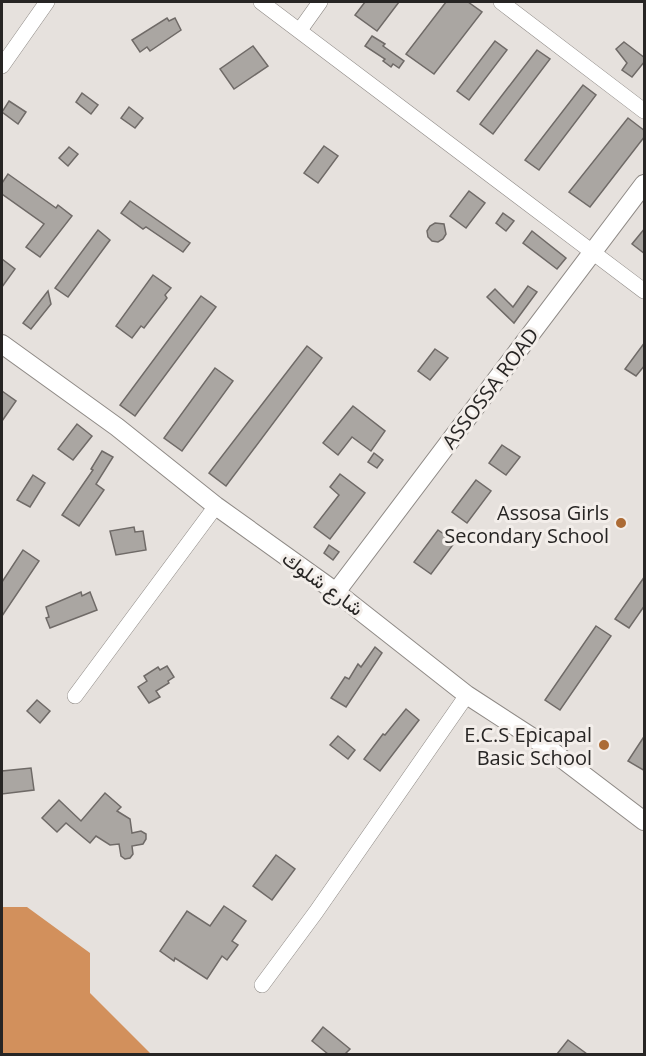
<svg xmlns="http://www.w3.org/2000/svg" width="646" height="1056" font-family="'Open Sans',Vazirmatn,sans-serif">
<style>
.water{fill:#d2905c}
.building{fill:#aaa6a2;stroke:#6f6a67;stroke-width:1.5}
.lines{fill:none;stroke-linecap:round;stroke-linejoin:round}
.minor-casing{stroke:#8f8a86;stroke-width:16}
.tertiary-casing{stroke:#8f8a86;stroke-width:20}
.minor{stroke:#fff;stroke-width:15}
.tertiary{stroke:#fff;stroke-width:18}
.poi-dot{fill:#ac6b35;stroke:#f3eeea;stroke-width:2}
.labels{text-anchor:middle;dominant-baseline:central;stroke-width:6;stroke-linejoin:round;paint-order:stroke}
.street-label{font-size:20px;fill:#272524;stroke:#f3eeea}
.poi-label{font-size:20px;fill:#272524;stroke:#f3eeea;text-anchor:end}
</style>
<rect width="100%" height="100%" fill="#e6e1dd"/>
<polygon class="water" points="2,907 27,907 90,953 90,993 151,1054 2,1054"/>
<g class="building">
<polygon points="365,2 399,2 377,31 355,15"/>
<polygon points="446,2 468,2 482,12 434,74 406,54"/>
<polygon points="167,18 169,21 175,18 181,30 150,51 147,47 140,52 132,40"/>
<polygon points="372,36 385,44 383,46 404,61 399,68 393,64 391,67 383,61 385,59 365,46"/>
<polygon points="495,41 507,50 469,100 457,91"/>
<polygon points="624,42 645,58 645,61 632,77 622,70 627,63 616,49"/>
<polygon points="253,46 268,66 234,89 220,69"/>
<polygon points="537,50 550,59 493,134 480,124"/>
<polygon points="583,85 596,95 539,170 525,160"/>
<polygon points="82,93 98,105 91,114 76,102"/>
<polygon points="9,101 26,112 18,124 2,112"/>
<polygon points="129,107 143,118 135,128 121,118"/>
<polygon points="628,118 645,131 645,136 590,207 569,192"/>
<polygon points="324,146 338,156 318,183 304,173"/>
<polygon points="69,147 78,154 68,166 59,158"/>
<polygon points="8,174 56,208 58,205 72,216 40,257 26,247 44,224 2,194 2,183"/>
<polygon points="469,191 485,203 466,228 450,216"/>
<polygon points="130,201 190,243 183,252 146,227 143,229 121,213"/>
<polygon points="503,213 514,221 506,231 496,223"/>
<polygon points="435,223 444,224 446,234 443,239 438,242 432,241 428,237 427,231 430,226"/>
<polygon points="645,228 645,254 632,244"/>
<polygon points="98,230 110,240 68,297 55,288"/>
<polygon points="532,231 566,258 557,269 523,243"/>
<polygon points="2,259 15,269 2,287"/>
<polygon points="153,275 171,288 165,295 167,298 144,328 141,326 132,338 116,326"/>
<polygon points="528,286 537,292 514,323 487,297 495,289 513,307"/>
<polygon points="48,291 51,304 31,329 23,323"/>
<polygon points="201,296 216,307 135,416 120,405"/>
<polygon points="645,342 645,365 636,376 625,369"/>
<polygon points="307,346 322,358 226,486 209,473"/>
<polygon points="435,349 448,358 430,380 418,371"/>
<polygon points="215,368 233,381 182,451 164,438"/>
<polygon points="2,391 16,401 2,421"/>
<polygon points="353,406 385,431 371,451 352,437 338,455 323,443"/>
<polygon points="77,424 92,436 73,460 58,449"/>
<polygon points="502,445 520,457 506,475 489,463"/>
<polygon points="102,451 113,457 96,484 104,490 79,526 62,515 93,470 91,469"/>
<polygon points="374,453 383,460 377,468 368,462"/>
<polygon points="340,474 365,493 330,539 314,527 339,495 330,487"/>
<polygon points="33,475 45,483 30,507 17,500"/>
<polygon points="476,480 491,491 467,523 452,512"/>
<polygon points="134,527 135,532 143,531 146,550 116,555 110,531"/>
<polygon points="438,530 455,542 431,574 414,562"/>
<polygon points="329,545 339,552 333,560 324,553"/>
<polygon points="23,550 39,561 2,616 2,582"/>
<polygon points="645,576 645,605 629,628 615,619"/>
<polygon points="81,592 82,596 90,592 97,610 50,628 46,618 49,617 46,607"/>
<polygon points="596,626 611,636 560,710 545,700"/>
<polygon points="375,647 382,653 346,707 331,698 345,677 349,679 358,664 361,667"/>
<polygon points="167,666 174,677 168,681 169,683 156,691 160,697 149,703 138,687 147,681 144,676 158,667 160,670"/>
<polygon points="37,700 50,711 40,723 27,711"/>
<polygon points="406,709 419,720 380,771 364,759 383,734 385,735"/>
<polygon points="645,735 645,771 628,761"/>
<polygon points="338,736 355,750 348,759 330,745"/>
<polygon points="31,768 34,790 2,794 2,771"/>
<polygon points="105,793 121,807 117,811 130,819 132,833 141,831 146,834 146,839 143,844 132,846 133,854 130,858 125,859 121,856 119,844 110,845 96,836 90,843 66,823 57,832 42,818 59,800 81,821"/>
<polygon points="276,855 295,869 272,900 253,886"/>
<polygon points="224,906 246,921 232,941 238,945 227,960 222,956 207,979 175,958 174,961 160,951 187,911 210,926"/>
<polygon points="323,1027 350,1049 345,1054 328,1054 312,1041"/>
<polygon points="568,1040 587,1054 557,1054"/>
</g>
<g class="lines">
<defs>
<g id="minor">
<polyline points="261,2 644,291"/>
<polyline points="501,2 644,111"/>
<polyline points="300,30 320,2"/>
<polyline points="2,66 47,2"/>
<polyline points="75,696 216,506"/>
<polyline points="262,985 316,912 467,695"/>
</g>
<g id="tertiary">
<polyline points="2,344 117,427 216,506 336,592 467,695 544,745 644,821"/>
<polyline points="336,592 644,184"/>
</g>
</defs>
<use href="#minor" class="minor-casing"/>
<use href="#tertiary" class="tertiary-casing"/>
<use href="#minor" class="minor"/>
<use href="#tertiary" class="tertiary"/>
</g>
<g class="poi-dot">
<circle cx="621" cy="523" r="6"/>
<circle cx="604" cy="745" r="6"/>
</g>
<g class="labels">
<g class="street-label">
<text transform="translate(490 388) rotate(-53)">ASSOSSA ROAD</text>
<text transform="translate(323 583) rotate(36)">شارع شلوك</text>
</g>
<g class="poi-label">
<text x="609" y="512">Assosa Girls<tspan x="609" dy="23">Secondary School</tspan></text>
<text x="592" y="734">E.C.S Epicapal<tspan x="592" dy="23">Basic School</tspan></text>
</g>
</g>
<rect width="646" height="1056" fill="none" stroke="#272524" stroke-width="6"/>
</svg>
